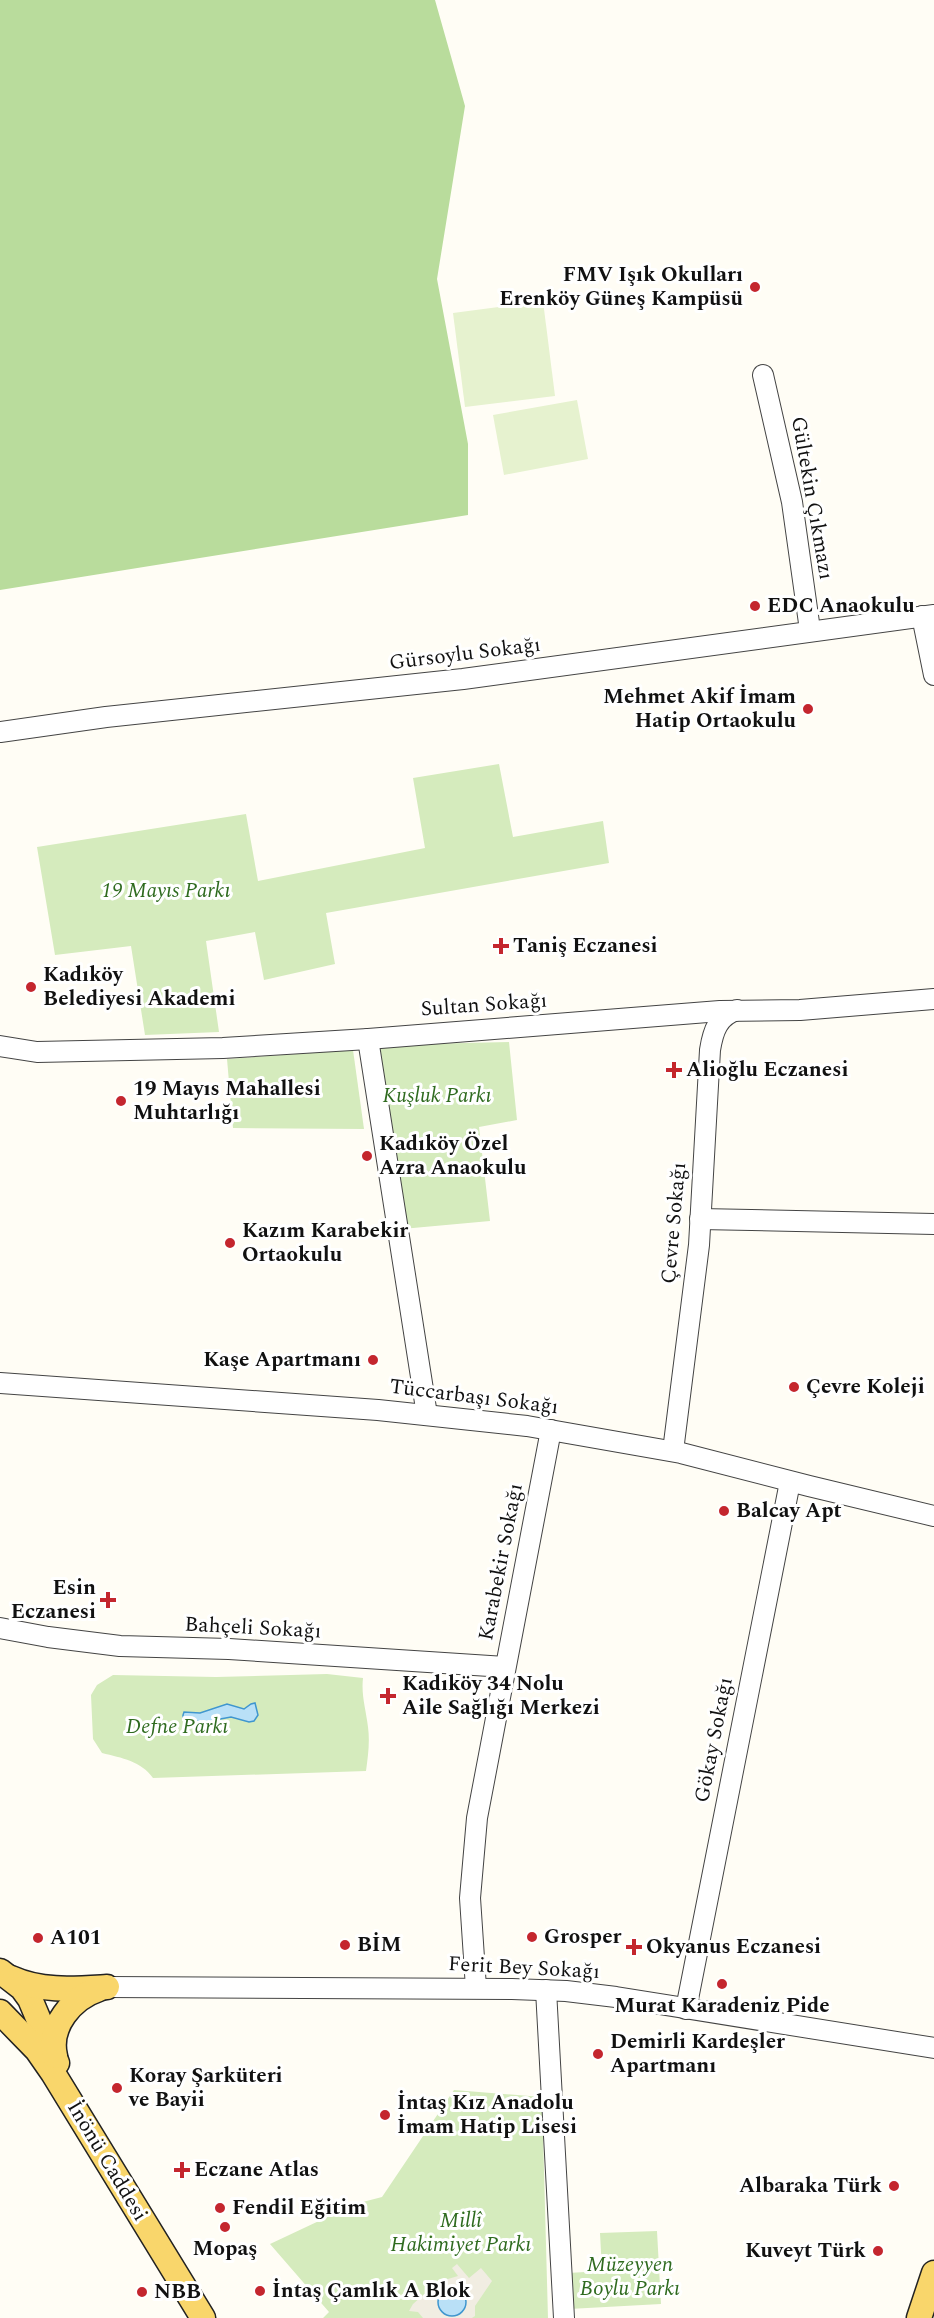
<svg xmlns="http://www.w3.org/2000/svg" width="934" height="2318" font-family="Spectral,serif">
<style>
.green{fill:#d5ebbd}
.forest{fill:#b9dc9c}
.pitch{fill:#e6f2cf}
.plaza{fill:#f1ede2}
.water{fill:#b9e0f7;stroke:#3f96cf;stroke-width:1.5}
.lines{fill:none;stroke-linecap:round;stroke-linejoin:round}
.minor-casing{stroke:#444;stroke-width:22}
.major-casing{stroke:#222;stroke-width:27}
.minor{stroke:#fff;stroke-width:20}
.major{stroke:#f9d66b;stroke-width:24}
.poi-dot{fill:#c4262e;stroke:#fff;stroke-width:2}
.labels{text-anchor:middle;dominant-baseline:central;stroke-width:6;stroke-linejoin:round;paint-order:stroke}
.poi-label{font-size:21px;font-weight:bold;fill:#111;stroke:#fff;text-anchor:start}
.street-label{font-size:21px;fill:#111;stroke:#fff}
.park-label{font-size:21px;font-style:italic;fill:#2f6b1f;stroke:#fff}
</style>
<rect width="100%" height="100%" fill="#fffdf5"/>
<g class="green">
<polygon points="499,764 513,837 603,821 609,863 326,913 335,964 264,980 255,932 206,941 219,1032 145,1035 131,946 55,955 37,847 246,814 258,881 425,848 413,778"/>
<polygon points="509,1042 517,1120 479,1127 490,1221 402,1229 378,1045"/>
<polygon points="353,1050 364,1129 233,1128 227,1059"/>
<path d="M327,1674L363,1678C361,1695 366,1710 368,1727C370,1742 368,1756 366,1771L153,1778C141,1761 122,1758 102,1753L93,1739L91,1695L97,1685L113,1675L216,1677Z"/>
<polygon points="454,2090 542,2097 548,2318 323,2318 329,2312 270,2244 355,2204 382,2197"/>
<polygon points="657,2231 661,2304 569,2309 568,2273 602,2271 600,2233"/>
</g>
<polygon class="forest" points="0,0 435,0 465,106 437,279 468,444 468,515 0,590"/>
<g class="pitch">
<polygon points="543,301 555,396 465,407 453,313"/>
<polygon points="577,400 588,459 504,475 493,415"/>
</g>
<polygon class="plaza" points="457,2264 469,2278 481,2268 492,2281 475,2306 475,2316 472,2318 423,2318 418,2312 409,2311 413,2304 438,2282 458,2276 452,2268"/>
<g class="water">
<polygon points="255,1703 258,1715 254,1721 249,1722 231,1717 204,1722 183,1718 183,1715 184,1712 200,1713 227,1704 244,1709 251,1704"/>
<circle cx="452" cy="2302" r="14"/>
</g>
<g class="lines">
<defs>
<g id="minor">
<polyline points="763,375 792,502 810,630"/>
<polyline points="922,616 934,675"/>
<polyline points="0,732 106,717 463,679 934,615"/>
<polyline points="368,1039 427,1415"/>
<polyline points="0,1046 37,1052 223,1048 368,1039 720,1011 800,1010 934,999"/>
<polyline points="700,1219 934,1224"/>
<polyline points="0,1383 378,1410 527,1426 681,1453 809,1486 934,1516"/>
<path d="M673,1451L699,1245L710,1050C713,1031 718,1016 737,1010"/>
<polyline points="0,1628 48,1637 120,1646 229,1649 505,1667"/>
<polyline points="107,1987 512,1989 566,1991 616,1997 934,2048"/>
<polyline points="476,1988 470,1898 477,1818 551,1430"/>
<polyline points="546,1990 564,2318"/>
<polyline points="686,2009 790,1482"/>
</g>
<g id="major">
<polyline points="0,1971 22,1988 30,1999 57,2063"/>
<path d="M11,1978C42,1992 74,1989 107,1987"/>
<polyline points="0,2012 37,2050 53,2073 203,2318"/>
<path d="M55,2056C48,2026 72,1998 99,1989"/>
<polyline points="919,2318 934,2273"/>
</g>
</defs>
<use href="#minor" class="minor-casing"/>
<use href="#major" class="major-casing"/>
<use href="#minor" class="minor"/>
<use href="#major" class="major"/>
</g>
<g class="poi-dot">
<circle cx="755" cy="287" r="6"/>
<circle cx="755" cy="606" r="6"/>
<circle cx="808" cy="709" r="6"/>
<path d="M498 937h6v6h6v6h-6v6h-6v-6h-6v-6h6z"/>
<circle cx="31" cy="987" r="6"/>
<path d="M671 1061h6v6h6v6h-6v6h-6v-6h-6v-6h6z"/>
<circle cx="121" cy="1101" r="6"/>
<circle cx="367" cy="1156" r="6"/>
<circle cx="230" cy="1243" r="6"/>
<circle cx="373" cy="1360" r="6"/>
<circle cx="794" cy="1387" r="6"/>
<circle cx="724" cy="1511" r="6"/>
<path d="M105 1591h6v6h6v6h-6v6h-6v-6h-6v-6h6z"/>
<path d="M385 1687h6v6h6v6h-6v6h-6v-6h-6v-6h6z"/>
<circle cx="532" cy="1937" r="6"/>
<circle cx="38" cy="1938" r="6"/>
<circle cx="345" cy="1945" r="6"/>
<path d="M631 1938h6v6h6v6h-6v6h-6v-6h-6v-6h6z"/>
<circle cx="722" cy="1984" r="6"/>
<circle cx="598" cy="2054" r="6"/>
<circle cx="117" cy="2088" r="6"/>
<circle cx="385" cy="2115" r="6"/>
<path d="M179 2161h6v6h6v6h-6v6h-6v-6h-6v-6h6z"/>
<circle cx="894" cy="2186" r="6"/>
<circle cx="220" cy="2208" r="6"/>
<circle cx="225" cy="2227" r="6"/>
<circle cx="878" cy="2251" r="6"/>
<circle cx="260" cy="2291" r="6"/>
<circle cx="142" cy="2292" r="6"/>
</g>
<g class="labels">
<g class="poi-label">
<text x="743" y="275" text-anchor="end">FMV Işık Okulları<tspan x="743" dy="24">Erenköy Güneş Kampüsü</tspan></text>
<text x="767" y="606">EDC Anaokulu</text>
<text x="796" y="697" text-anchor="end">Mehmet Akif İmam<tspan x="796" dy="24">Hatip Ortaokulu</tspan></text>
<text x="513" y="946">Taniş Eczanesi</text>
<text x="43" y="975">Kadıköy<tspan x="43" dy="24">Belediyesi Akademi</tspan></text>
<text x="686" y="1070">Alioğlu Eczanesi</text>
<text x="133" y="1089">19 Mayıs Mahallesi<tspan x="133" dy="24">Muhtarlığı</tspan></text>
<text x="379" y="1144">Kadıköy Özel<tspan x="379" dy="24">Azra Anaokulu</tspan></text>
<text x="242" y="1231">Kazım Karabekir<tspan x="242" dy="24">Ortaokulu</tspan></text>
<text x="361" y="1360" text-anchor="end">Kaşe Apartmanı</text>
<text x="806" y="1387">Çevre Koleji</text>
<text x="736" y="1511">Balcay Apt</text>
<text x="96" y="1588" text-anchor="end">Esin<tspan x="96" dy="24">Eczanesi</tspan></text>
<text x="402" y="1684">Kadıköy 34 Nolu<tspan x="402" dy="24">Aile Sağlığı Merkezi</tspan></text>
<text x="544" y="1937">Grosper</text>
<text x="50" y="1938">A101</text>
<text x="357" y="1945">BİM</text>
<text x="646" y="1947">Okyanus Eczanesi</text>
<text x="722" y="2006" text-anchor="middle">Murat Karadeniz Pide</text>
<text x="610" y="2042">Demirli Kardeşler<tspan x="610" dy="24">Apartmanı</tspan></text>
<text x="129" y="2076">Koray Şarküteri<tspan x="129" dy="24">ve Bayii</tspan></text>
<text x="397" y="2103">İntaş Kız Anadolu<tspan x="397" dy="24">İmam Hatip Lisesi</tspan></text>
<text x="194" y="2170">Eczane Atlas</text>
<text x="882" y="2186" text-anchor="end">Albaraka Türk</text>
<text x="232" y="2208">Fendil Eğitim</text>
<text x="225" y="2249" text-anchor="middle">Mopaş</text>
<text x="866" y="2251" text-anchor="end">Kuveyt Türk</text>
<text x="272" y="2291">İntaş Çamlık A Blok</text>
<text x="154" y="2292">NBB</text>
</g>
<g class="street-label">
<text transform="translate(812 498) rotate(80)">Gültekin Çıkmazı</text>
<text transform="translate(465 654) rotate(-7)">Gürsoylu Sokağı</text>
<text transform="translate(484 1005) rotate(-4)">Sultan Sokağı</text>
<text transform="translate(674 1223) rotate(-85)">Çevre Sokağı</text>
<text transform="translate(474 1397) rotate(7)">Tüccarbaşı Sokağı</text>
<text transform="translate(501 1562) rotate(-79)">Karabekir Sokağı</text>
<text transform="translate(253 1628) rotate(3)">Bahçeli Sokağı</text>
<text transform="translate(714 1740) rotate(-79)">Gökay Sokağı</text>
<text transform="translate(524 1968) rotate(3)">Ferit Bey Sokağı</text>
<text transform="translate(107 2161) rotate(59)">İnönü Caddesi</text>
</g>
<g class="park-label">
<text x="166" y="891">19 Mayıs Parkı</text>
<text x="437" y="1096">Kuşluk Parkı</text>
<text x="177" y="1727">Defne Parkı</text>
<text x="461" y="2221">Millî<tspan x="461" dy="24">Hakimiyet Parkı</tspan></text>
<text x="630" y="2265">Müzeyyen<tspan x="630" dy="24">Boylu Parkı</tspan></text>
</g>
</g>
</svg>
